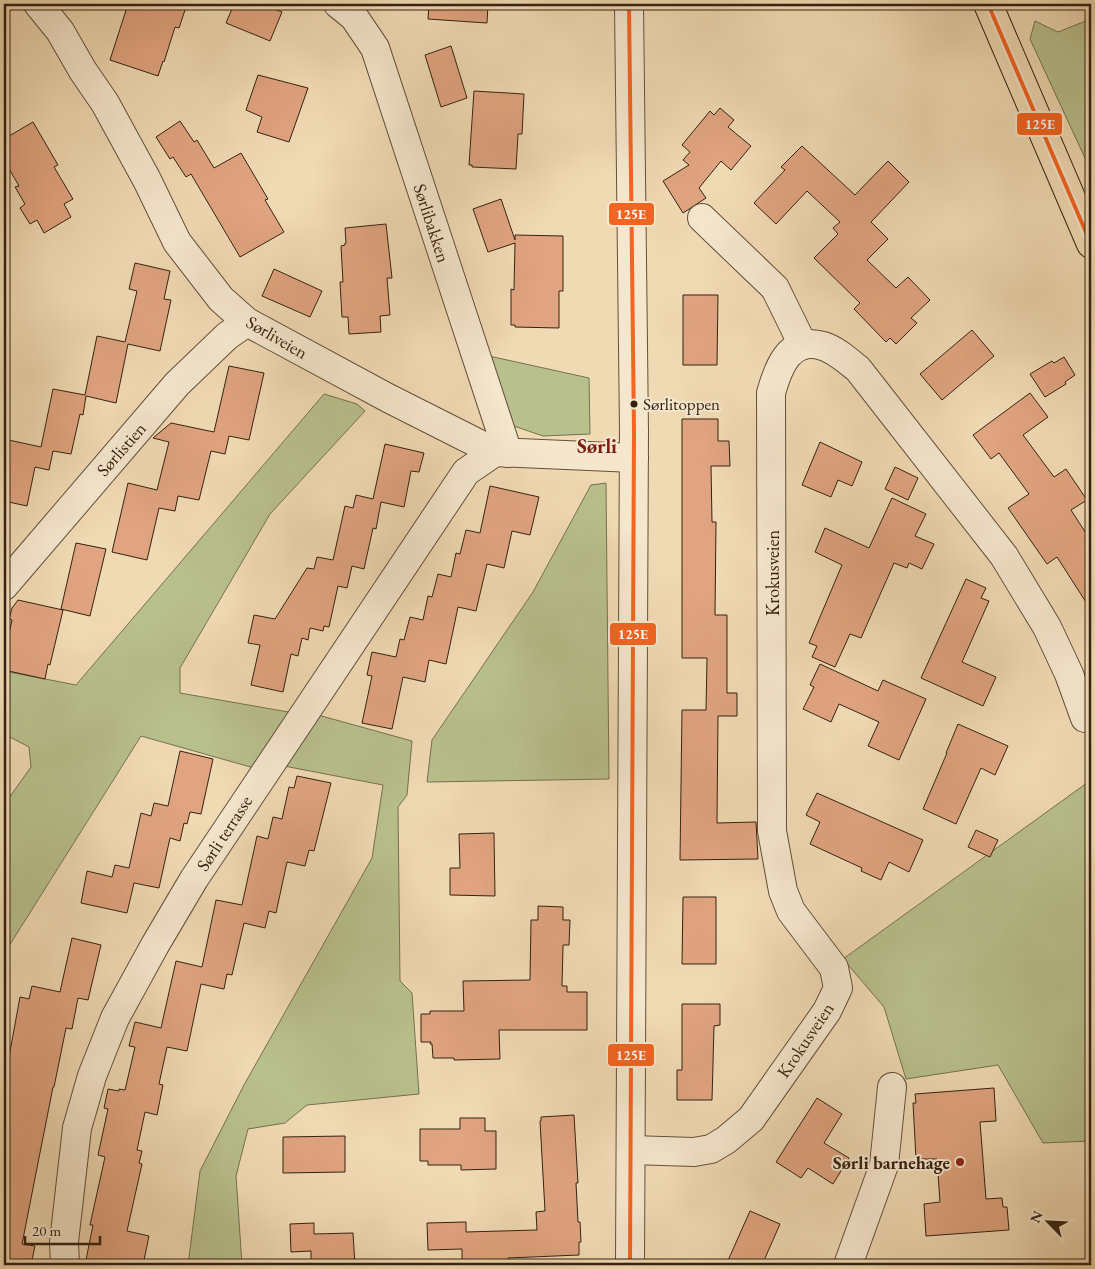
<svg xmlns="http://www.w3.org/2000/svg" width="1095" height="1269" font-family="'EB Garamond',serif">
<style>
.green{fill:#b8c08e;stroke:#767150}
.building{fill:#e0a480;stroke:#342211}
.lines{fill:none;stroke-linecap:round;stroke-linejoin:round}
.minor-casing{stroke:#63503a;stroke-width:30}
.major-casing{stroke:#342211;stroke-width:30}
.minor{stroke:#f5e7ce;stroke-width:28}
.major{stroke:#f0dab4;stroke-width:28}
.bus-1-casing{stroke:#f5e7ce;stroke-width:8}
.bus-1{stroke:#f26522;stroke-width:4}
.bus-dot{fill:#342211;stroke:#f5e7ce;stroke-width:2}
.poi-dot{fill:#8f2418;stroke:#f5e7ce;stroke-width:2}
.labels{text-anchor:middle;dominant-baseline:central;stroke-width:4;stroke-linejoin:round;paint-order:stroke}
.bus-label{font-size:17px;fill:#342211;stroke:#f5e7ce;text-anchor:start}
.street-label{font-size:18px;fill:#342211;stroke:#f5e7ce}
.poi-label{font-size:18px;font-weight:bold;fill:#342211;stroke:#f5e7ce;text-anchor:end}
.quarter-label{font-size:20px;font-weight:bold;fill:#7a1f14;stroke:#f5e7ce}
.line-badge{stroke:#f5e7ce;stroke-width:2}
.badge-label{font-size:14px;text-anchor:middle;font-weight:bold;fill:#fff}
</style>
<rect width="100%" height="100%" fill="#f0dab4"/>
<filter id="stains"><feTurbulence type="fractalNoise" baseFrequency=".004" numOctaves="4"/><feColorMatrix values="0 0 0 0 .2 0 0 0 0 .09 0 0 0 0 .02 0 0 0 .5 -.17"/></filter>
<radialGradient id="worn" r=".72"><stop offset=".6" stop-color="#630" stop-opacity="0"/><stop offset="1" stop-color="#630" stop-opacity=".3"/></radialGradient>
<g class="green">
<polygon points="1091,19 1091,171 1030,39 1035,21 1058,32"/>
<polygon points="489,356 589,378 590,434 543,436 508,424"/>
<polygon points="324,394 357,404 365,411 270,514 180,668 180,693 294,713 254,768 141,736 4,954 4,813 9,798 31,767 29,747 4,734 4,671 76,685"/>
<polygon points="606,483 609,779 427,782 432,740 533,592 591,485"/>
<polygon points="318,715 412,741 407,795 398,807 400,981 412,993 419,1094 307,1105 285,1123 248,1129 236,1176 242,1265 188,1265 200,1171 244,1085 372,858 383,785 284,766"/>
<polygon points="1091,780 1091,1141 1043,1143 998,1065 906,1079 884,1007 843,959"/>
</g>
<g class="building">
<polygon points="128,4 187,4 179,28 175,27 164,62 163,61 158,76 110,60"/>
<polygon points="234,4 262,4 282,12 270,41 226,23"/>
<polygon points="429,4 488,4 487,23 428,19"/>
<polygon points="451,46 467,98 441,107 425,55"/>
<polygon points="258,75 308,88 289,142 257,132 262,117 246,110"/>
<polygon points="474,91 524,94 522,134 518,134 516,169 472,167 472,165 469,165"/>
<polygon points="720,108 734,120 728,127 751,146 731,170 721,161 699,188 706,198 683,213 663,181 689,165 683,160 690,152 682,145 710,111 714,115"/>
<polygon points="180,121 194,142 197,140 214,168 241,153 268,199 265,200 284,232 240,257 191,174 186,177 173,157 170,159 156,137"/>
<polygon points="33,122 58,165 54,167 73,199 64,204 71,217 44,233 37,220 30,224 20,208 25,204 15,187 19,186 4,160 4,139"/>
<polygon points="802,146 855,195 888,161 909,182 871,222 888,239 867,260 896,288 908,277 930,300 911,318 917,323 896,344 890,338 886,342 854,309 860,303 814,258 838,234 833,228 840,222 807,191 776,224 754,203 785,170 781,167"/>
<polygon points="501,199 515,240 515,235 563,236 563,291 559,291 559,328 515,327 515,325 511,325 511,289 514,290 515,243 488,252 473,209"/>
<polygon points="386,224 392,278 387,278 390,315 380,316 381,332 349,334 348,317 342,317 340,282 343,282 341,246 345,245 345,243 346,243 345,228"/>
<polygon points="135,263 170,271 164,299 171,300 160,351 128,344 116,403 86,396 83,415 80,414 71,454 53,451 49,470 35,467 27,506 4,501 4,439 41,447 53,389 85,395 97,336 125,342 137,291 129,289"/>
<polygon points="274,269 322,291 310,317 262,296"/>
<polygon points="683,295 718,295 717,365 683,365"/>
<polygon points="972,330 994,356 942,400 920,374"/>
<polygon points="1064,357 1075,375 1065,382 1066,384 1045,397 1030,374 1052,361 1054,363"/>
<polygon points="229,366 264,373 249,440 229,436 225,454 211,451 199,500 178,496 175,511 159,508 147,560 112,552 128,483 157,490 169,442 153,438 171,423 214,432"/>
<polygon points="1030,393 1048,417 1023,435 1054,477 1066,469 1087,500 1071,510 1091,541 1091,610 1057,557 1047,564 1008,508 1029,494 999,453 991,459 973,435"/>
<polygon points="682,419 718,419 718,441 729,441 730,466 711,466 712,522 716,522 715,615 727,615 727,693 737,693 737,716 718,716 717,823 756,822 758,859 680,860 682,710 706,710 707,658 682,658"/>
<polygon points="820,442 862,462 852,486 838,480 831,497 802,485"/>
<polygon points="385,444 424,453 419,472 411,471 404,507 381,502 376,529 373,528 364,569 352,566 347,588 338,586 329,627 324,626 323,631 310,628 308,640 302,638 298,656 291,654 283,692 251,685 260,645 248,643 254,615 275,619 307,568 314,569 317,557 333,560 345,506 353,508 356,495 373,499"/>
<polygon points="895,467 918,478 908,500 885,489"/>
<polygon points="490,486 539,497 530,535 512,531 504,568 487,564 476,611 458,607 446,664 429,660 425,682 403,677 392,729 362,723 372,676 367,675 372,652 396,657 400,639 404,640 410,617 423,620 428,596 432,597 438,574 451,577 456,553 460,554 466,530 480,533"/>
<polygon points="892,498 926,514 915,536 934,544 922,569 909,563 907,568 894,563 861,638 850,634 835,667 812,657 817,646 809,643 842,565 815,552 825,528 869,548"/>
<polygon points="76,543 106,549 90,616 61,609"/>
<polygon points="966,579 986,588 981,598 989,601 962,662 996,677 983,706 921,678"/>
<polygon points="18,600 63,610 50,665 48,664 45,679 4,670 4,657 12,620 9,619 12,608"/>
<polygon points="820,664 878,691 883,680 926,699 899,760 868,746 879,722 839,704 831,722 803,709 814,687 810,685"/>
<polygon points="958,724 1008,746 995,775 981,768 956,824 923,809 947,753 946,753"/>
<polygon points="180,751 213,759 201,814 190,812 187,824 184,823 180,841 170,838 159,888 134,883 127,913 81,903 87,871 112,877 115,865 129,868 141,813 151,816 154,803 168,806"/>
<polygon points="297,776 331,783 314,851 309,850 305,866 287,862 276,913 269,911 265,928 244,923 232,975 227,974 224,989 201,984 187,1051 167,1047 159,1084 163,1085 157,1115 145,1112 137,1150 142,1151 139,1163 142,1164 127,1231 149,1236 143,1265 85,1265 93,1225 90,1225 105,1157 98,1155 108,1109 104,1108 108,1089 119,1091 119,1089 125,1090 135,1047 129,1046 135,1022 161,1028 176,961 202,967 216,900 242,905 257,836 268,839 273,817 282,819 289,787 294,788"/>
<polygon points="817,793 923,840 909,872 889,862 881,880 861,871 862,868 810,844 820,822 806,815"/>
<polygon points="976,830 998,840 990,857 968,847"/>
<polygon points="494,833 495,896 450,895 450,868 460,868 459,834"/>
<polygon points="683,897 716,897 716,964 682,964"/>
<polygon points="538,906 563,907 563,920 570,920 569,945 563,945 562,986 567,986 567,992 587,992 587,1030 499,1030 500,1059 454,1060 454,1058 433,1058 432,1044 430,1044 431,1042 421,1042 421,1014 430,1014 430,1011 464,1011 463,981 530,980 531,920 538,920"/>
<polygon points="72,938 101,945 88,1000 78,998 72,1029 66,1028 54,1087 53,1087 22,1244 35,1246 31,1265 4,1265 4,1056 9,1057 20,997 29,999 32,986 60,992"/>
<polygon points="682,1004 720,1004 720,1025 714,1026 712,1100 677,1100 677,1070 682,1070"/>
<polygon points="994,1088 996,1121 980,1122 986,1199 1002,1198 1003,1207 1007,1207 1009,1230 926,1236 924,1204 940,1202 937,1159 916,1159 913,1103 916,1103 915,1094"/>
<polygon points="817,1098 842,1114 824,1143 849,1158 833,1184 808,1168 801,1178 776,1162"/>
<polygon points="574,1115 578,1183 576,1183 578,1222 580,1222 581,1242 579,1242 579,1255 508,1258 508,1265 462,1265 462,1249 428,1250 427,1223 466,1222 466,1232 537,1230 536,1212 545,1211 540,1121 541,1121 541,1117"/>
<polygon points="460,1118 485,1118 485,1131 496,1131 496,1169 461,1170 461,1165 428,1165 428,1161 420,1161 420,1129 460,1129"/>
<polygon points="345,1136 345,1172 283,1173 283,1137"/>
<polygon points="750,1211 780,1224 762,1265 726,1265"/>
<polygon points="314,1223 314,1234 353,1233 355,1265 311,1265 311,1251 291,1252 290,1224"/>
</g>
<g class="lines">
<defs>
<g id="minor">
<polyline points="38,4 60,31 83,71 105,103 147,180 177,242 221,299 247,322 388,398 495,452 634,458"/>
<polyline points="338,4 354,17 375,48 508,453"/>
<polyline points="629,4 634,431 630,1265"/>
<polyline points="702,218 775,288 803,345"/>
<polyline points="4,586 177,384 227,336 247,322"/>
<path d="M631,1150L694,1152L711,1149L726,1140L751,1119L827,1011L838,988L834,968L791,911L783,891L772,831L771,393C778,368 789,336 823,346C836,350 848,361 858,369L1004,556L1047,627L1069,674L1085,718"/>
<polyline points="65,1265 64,1242 77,1128 92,1076 115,1018 155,945 194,879 466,472 495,452"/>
<polyline points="848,1265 884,1165 892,1087"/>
</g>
<polyline id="major" points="988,4 1091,244"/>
</defs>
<use href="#minor" class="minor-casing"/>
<use href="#major" class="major-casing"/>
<use href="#minor" class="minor"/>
<use href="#major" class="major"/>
<defs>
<g id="bus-1">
<polyline points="629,4 634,431 630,1265"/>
<polyline points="988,4 1091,244"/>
</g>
</defs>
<use href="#bus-1" class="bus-1-casing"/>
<use href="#bus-1" class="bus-1"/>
</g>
<circle class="bus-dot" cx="634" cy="404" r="4.5"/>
<circle class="poi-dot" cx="960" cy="1162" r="5"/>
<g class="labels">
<g class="bus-label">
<text x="643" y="404">Sørlitoppen</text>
</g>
<g class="street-label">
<text transform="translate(432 223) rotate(72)">Sørlibakken</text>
<text transform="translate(277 337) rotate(30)">Sørliveien</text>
<text transform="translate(121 449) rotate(-49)">Sørlistien</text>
<text transform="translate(772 573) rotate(-90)">Krokusveien</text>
<text transform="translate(224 833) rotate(-57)">Sørli terrasse</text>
<text transform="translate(805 1040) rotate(-56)">Krokusveien</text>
</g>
<g class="poi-label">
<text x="950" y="1162">Sørli barnehage</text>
</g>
<g class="quarter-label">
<text x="597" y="446">Sørli</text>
</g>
</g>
<g class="line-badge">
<rect x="1016" y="112" width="47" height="24" rx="5" fill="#f26522"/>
<rect x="608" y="202" width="47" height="24" rx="5" fill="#f26522"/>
<rect x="609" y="622" width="48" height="24" rx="5" fill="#f26522"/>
<rect x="607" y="1043" width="48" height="24" rx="5" fill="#f26522"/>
</g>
<g class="badge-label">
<text x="1040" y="129">125E</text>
<text x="631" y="219">125E</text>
<text x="633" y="639">125E</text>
<text x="631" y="1060">125E</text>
</g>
<rect width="1095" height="1269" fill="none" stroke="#f0dab4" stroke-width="20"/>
<rect x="5" y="5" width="1085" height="1259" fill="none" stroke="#342211" stroke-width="2.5"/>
<rect x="10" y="10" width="1075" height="1249" fill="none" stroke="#342211"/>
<g transform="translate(1048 1222) rotate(294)" stroke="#f5e7ce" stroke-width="4" paint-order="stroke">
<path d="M0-4L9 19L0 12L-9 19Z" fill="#342211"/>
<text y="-8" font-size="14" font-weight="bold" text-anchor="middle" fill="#342211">N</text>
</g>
<path d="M25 1236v8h75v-8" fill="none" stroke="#342211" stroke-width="2.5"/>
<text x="32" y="1236" font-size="15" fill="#342211" stroke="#f5e7ce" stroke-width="4" paint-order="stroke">20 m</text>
<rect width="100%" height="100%" filter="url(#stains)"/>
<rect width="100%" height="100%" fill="url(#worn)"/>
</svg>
